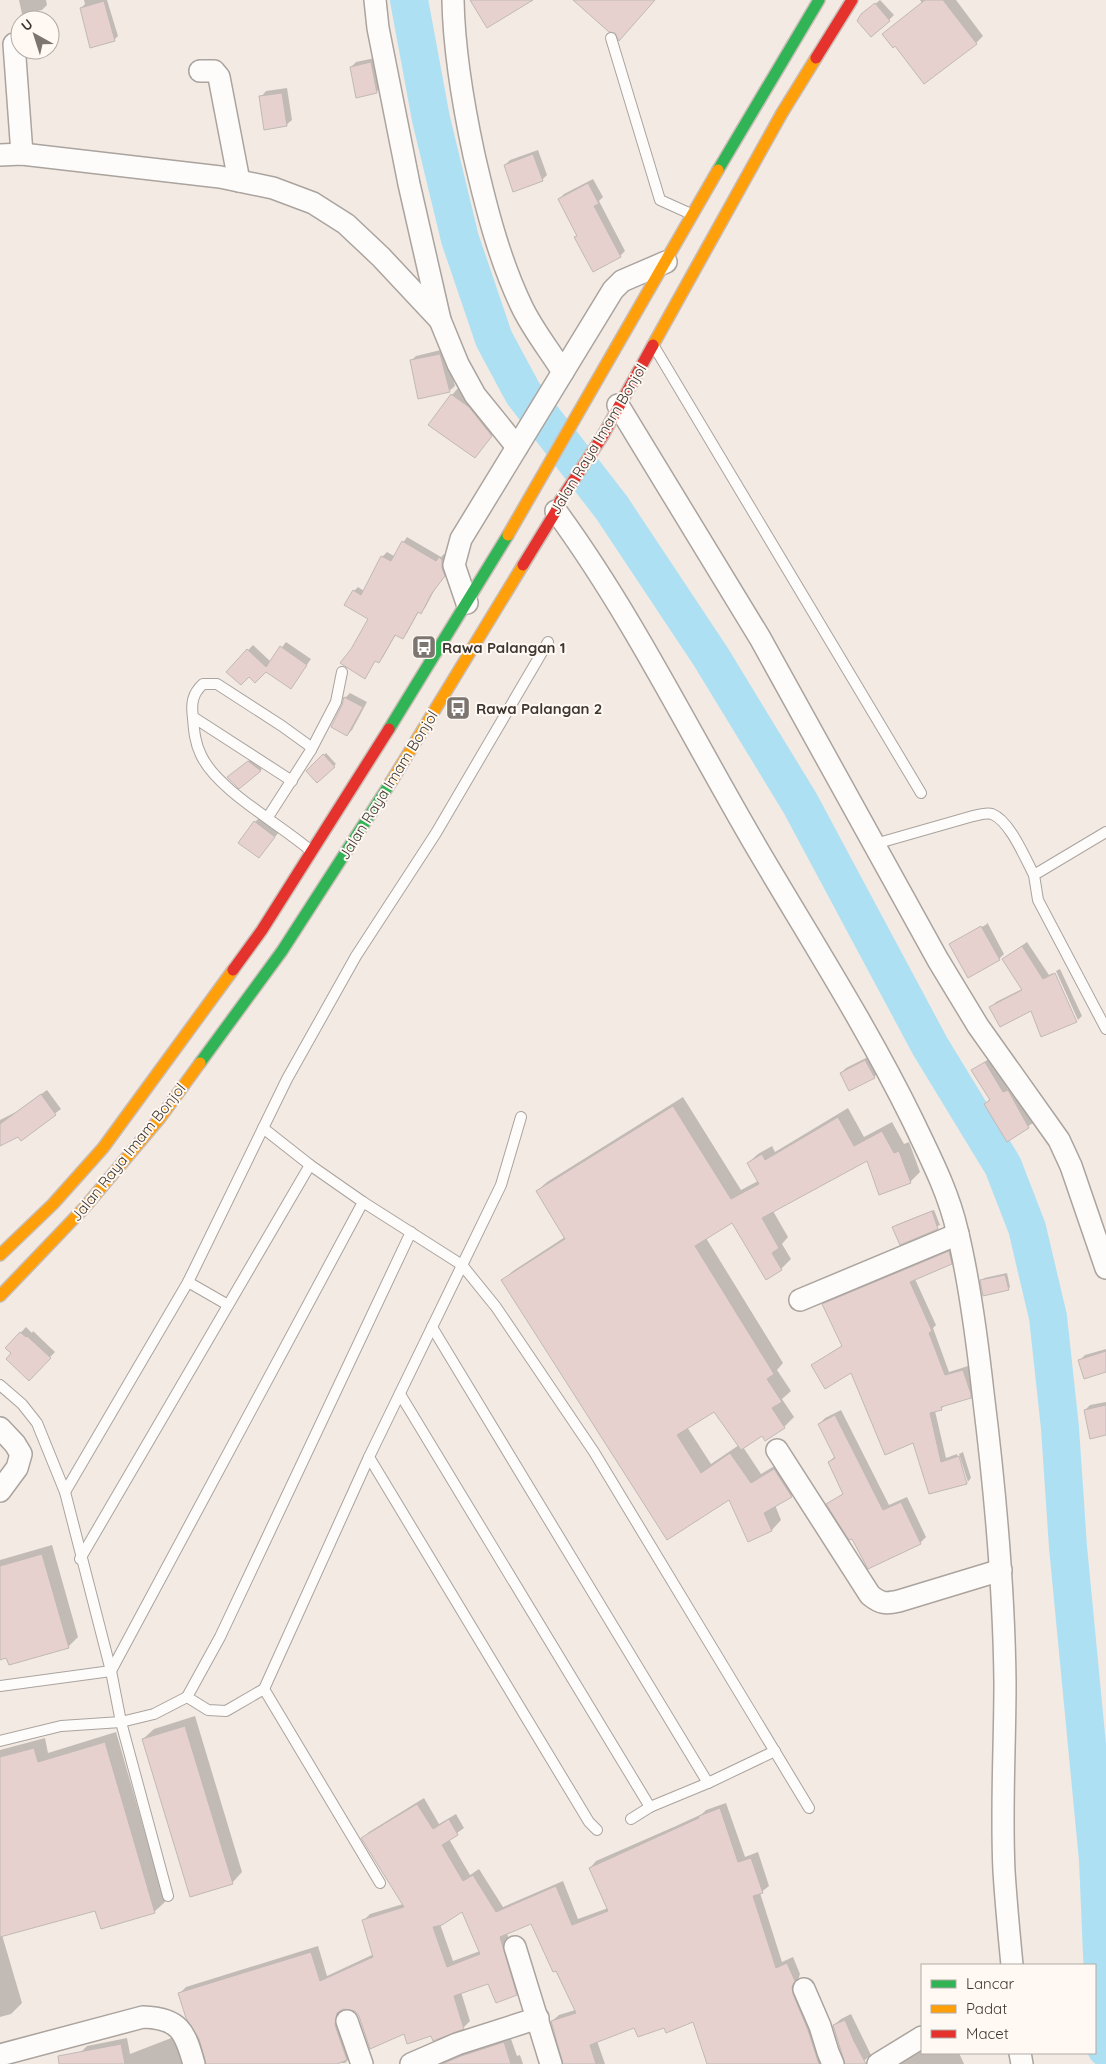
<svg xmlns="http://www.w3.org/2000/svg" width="1106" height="2064" font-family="Quicksand,sans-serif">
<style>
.shadow{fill:#0003;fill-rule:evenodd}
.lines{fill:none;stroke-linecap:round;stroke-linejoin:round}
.river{stroke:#aee0f4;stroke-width:38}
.building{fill:#e6d1ce;stroke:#c1b9b6;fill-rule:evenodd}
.lane-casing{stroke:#aaa39e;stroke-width:12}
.street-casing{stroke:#aaa39e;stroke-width:24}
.fast-casing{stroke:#c8bcb6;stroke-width:14}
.slow-casing{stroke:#c8bcb6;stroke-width:14}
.jam-casing{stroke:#c8bcb6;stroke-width:14}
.lane{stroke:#fdfcfb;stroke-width:10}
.street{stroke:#fdfcfb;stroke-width:21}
.fast{stroke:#30b455;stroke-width:11}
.slow{stroke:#ff9f0a;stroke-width:11}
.jam{stroke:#e5322d;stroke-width:11}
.labels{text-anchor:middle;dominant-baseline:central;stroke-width:4;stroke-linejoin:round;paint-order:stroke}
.street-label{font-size:15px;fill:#3d3732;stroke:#fff8f3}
.poi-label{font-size:15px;font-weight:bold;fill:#3d3732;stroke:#fff8f3;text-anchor:start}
</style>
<rect width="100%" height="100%" fill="#f3eae3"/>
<g class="shadow">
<polygon points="19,0 46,0 47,5 42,10 22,14"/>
<polygon points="84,0 107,0 118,36 114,40 81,8 85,4"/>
<polygon points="880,0 894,15 889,20 868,10"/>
<polygon points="920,0 956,0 983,36 976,43 895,44 884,34 922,3"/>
<polygon points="375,58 381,87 376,92 351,67 356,62"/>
<polygon points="287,88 292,120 286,125 261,97 266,91"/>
<polygon points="538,150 547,175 542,180 505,165 510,160"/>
<polygon points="593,179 603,197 599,201 625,251 620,256 578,235 559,199 564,194"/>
<polygon points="445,349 455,386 449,391 411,361 416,356"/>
<polygon points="459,387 499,427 475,457 452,395"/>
<polygon points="407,537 441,557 444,554 446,555 448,571 436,587 425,608 419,611 407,633 402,637 396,634 383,657 378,661 376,660 364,677 352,649 369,618 354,591 358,587 364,591 382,557 387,552 394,556"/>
<polygon points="286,642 311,659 291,687 266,670 249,676 228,671 253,645 271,662"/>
<polygon points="350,693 367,702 352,730 347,735 343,706 345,698"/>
<polygon points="326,753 336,764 317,781 307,771"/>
<polygon points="251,759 262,769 260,771 231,775"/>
<polygon points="260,817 279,832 259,857 255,822"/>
<polygon points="987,922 1004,954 999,959 951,945 955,940 955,943 987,924"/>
<polygon points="1027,942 1049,975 1053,973 1075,1020 1077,1020 1042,1035 1031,1009 991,1007 996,1002 1022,989 1003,959"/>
<polygon points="1060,969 1082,1016 1078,1020 1056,971"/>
<polygon points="870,1056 879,1072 874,1077 841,1073 846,1068"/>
<polygon points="990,1058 1008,1089 1013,1087 1033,1123 1007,1140 985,1104 990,1099 973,1070"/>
<polygon points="47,1090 61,1109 21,1139 19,1136 0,1145 0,1120 16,1112"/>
<path d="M683,1097L741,1190L758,1181L748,1163L758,1154L772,1146L775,1152L848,1108L864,1137L892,1122L904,1144L909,1142L920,1172L910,1182L867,1159L773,1211L788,1237L782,1244L791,1259L781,1269L767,1278L732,1222L706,1238L783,1363L777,1370L791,1391L782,1399L794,1417L784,1427L766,1440L762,1434L743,1447L761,1474L784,1460L801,1486L791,1496L775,1505L781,1520L772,1530L749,1540L730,1498L668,1538L503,1280L513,1271L565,1237L537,1191L547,1182ZM714,1410L739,1445L711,1464L687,1427Z"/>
<polygon points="934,1210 940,1225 901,1243 894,1227 896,1225"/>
<polygon points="954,1248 956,1258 951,1263 915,1279 936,1325 933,1328 949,1372 968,1366 975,1389 975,1392 970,1397 946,1404 941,1409 935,1411 946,1458 957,1454 965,1482 968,1482 959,1454 963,1452 971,1478 967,1483 914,1441 852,1371 812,1365 843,1345 824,1304 829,1300"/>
<polygon points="1007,1273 1010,1287 1008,1289 982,1281 984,1278"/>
<polygon points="26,1327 32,1333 33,1331 55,1352 29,1379 13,1353 7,1347"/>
<polygon points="1106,1349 1106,1371 1080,1360 1085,1355"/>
<polygon points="1106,1402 1106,1434 1085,1410 1090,1405"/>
<polygon points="841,1410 889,1505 907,1497 926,1537 920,1543 869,1568 852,1537 828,1504 844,1493 829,1462 835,1456 819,1424 825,1418"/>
<polygon points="52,1545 78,1637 68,1647 0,1658 0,1560"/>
<polygon points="195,1716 242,1872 232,1883 143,1739 154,1729"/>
<polygon points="116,1732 165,1902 154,1912 96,1909 2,1935 22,2003 11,2014 0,2017 0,1750 45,1738 48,1753"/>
<path d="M424,1798L439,1824L456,1814L464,1828L449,1839L470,1875L479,1869L503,1907L563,1881L578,1919L608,1908L590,1868L596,1861L676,1826L702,1814L706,1810L726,1803L745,1857L758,1852L769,1886L760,1893L782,1962L793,1957L800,1974L798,1980V1987L829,2064H708L693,2020L664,2026L635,2027L597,2041L605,2064H566L552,2021L559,2015L575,2010L532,1922L507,1933L522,1987L516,1993L489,1982L461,1992L470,2021L463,2028L432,2034L404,2032L360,2016L355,2010L342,2009L341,2012L353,2052L351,2057L345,2063L207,2064L200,2037L180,1993L186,1987L318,1946L327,1976L374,1954L364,1920L370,1914L403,1904L363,1838L369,1832ZM462,1911L480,1951L453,1961L440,1924Z"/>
<polygon points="851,2014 871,2055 860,2064 845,2064 834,2025 841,2019"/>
<polygon points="179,2035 190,2064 83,2064 81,2052 87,2046 127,2038 130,2054"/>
<polygon points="510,2036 517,2056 520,2055 523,2064 436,2064 469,2050"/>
<polygon points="922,2051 922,2053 959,2053 964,2064 899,2064"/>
</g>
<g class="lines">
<polyline class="river" points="409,0 431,119 460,239 494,339 523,393 612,508 711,657 800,803 930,1046 1003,1166 1027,1228 1048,1317 1060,1428 1068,1547 1098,1860 1106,2048"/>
</g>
<g class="building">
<polygon points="470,0 533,0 487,28"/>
<polygon points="573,0 655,0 619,41 615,33 609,32"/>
<polygon points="925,0 943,0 977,44 924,84 895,46 893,48 882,34"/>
<polygon points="104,1 115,41 90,48 80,8"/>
<polygon points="875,3 890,21 871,37 857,21 861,14"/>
<polygon points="371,62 377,93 356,98 350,67"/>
<polygon points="282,93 287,126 264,130 259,96"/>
<polygon points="533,154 543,181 513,192 504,165"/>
<polygon points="588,183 599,204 594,206 621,257 593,272 574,237 577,236 558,199"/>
<polygon points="440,354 450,392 418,399 410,360"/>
<polygon points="451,394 469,407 492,436 475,458 428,425"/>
<polygon points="402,541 436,561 439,557 442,560 442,568 445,576 432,593 421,614 418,612 403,639 395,635 379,663 375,661 365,679 340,663 351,649 368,619 344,605 353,590 361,595 381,556 391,561"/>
<polygon points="280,646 307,665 291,689 266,672 255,683 249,677 241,685 226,672 247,649 266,667"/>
<polygon points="344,697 363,707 347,736 331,727 342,705"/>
<polygon points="323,754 335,767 317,783 306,771"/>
<polygon points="248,761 261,771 239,789 227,777"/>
<polygon points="254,821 275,837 259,858 238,843"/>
<polygon points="981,926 1000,960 968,978 949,944"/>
<polygon points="1022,946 1043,979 1055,973 1077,1022 1041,1037 1031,1011 1000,1027 989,1007 1022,990 1002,959"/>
<polygon points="865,1060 875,1078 849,1091 840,1073"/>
<polygon points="985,1062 1003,1092 1008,1090 1029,1128 1007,1142 984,1104 990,1100 971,1070"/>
<polygon points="41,1094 56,1115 21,1141 18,1137 0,1146 0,1124"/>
<polygon points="673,1106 731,1199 759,1184 747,1163 762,1154 765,1160 838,1117 854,1146 882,1131 894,1153 899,1151 911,1183 879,1195 867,1161 762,1218 779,1248 772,1253 782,1270 766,1280 732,1223 695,1246 774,1374 767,1379 782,1402 772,1408 785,1428 765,1441 762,1436 741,1450 714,1412 677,1435 701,1473 730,1453 751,1483 774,1469 792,1497 764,1513 772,1531 748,1542 729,1500 667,1540 501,1280 565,1239 536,1191"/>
<polygon points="932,1211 938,1229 900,1245 892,1227"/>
<polygon points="949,1251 952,1264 910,1282 932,1331 929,1333 945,1375 963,1370 971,1394 971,1398 941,1407 942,1410 930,1413 941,1462 959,1456 967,1484 929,1494 913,1443 885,1455 851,1373 825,1389 811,1365 842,1346 822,1304"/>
<polygon points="1005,1275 1009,1290 983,1296 980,1280"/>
<polygon points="20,1332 26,1337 27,1336 51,1358 29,1381 6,1359 11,1353 5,1348"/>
<polygon points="1106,1351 1106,1372 1084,1379 1078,1360"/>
<polygon points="1106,1405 1106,1435 1090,1439 1084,1410"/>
<polygon points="835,1415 883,1510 901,1502 921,1544 868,1569 852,1539 849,1540 826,1504 843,1494 828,1462 835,1458 818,1424"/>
<polygon points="42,1554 69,1648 9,1665 6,1658 0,1660 0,1566"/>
<polygon points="185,1726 233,1884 190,1897 142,1739"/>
<polygon points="105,1742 155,1913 101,1929 95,1911 0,1937 0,1757 34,1748 38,1762"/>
<path d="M417,1804L433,1829L449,1819L458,1835L442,1845L463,1881L473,1875L496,1912L556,1886L572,1925L608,1911L589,1868L668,1832L699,1818V1816L720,1808L738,1862L751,1858L763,1893L753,1896L776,1968L787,1963L795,1981L792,1987L793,1994L808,2030L819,2064H707L693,2022L666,2033L664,2028L638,2037L634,2028L590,2045L596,2064H563L551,2021L576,2013L556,1971L553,1972L531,1924L500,1937L517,1995L496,2003L488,1984L454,1996L464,2029L433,2041L431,2036L407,2044L404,2034L370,2049L359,2016L355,2011L343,2009L337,2013L335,2025L347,2060L337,2064H206L199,2039L186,2018L178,1993L311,1952L320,1981L373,1957L362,1920L404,1907L361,1838ZM462,1912L480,1954L447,1967L433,1927L442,1925Z"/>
<polygon points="845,2020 854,2041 866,2064 845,2064 833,2025"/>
<polygon points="504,2042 511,2064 442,2064 461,2056"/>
<polygon points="121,2044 125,2064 59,2064 58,2056"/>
</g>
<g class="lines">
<defs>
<g id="lane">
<polyline points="611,38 660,200 691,214"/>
<polyline points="655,348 921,793"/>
<polyline points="193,717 292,781"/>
<polyline points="311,750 336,702 342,672"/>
<path d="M268,817L311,750V747L282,726L217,684H203C192,694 191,704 193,718C194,731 195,743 201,755C217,790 280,824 311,851"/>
<polyline points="1106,832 1034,875 1038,900 1106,1029"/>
<path d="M875,844L973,816C979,815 986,812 992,814C1010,821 1025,858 1034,875"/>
<polyline points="263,1128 310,1165 363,1202 462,1265 496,1307 594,1452 809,1808"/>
<polyline points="411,1232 220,1637 187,1697 208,1710 226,1711 264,1689 369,1457 501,1185 521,1117"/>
<polyline points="188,1282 228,1305"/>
<polyline points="432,1327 708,1783"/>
<polyline points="0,1385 22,1404 37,1423 65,1492 111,1671 121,1722 168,1896"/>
<polyline points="400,1394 650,1807"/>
<polyline points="369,1457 589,1822 597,1830"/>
<polyline points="65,1492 188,1282 287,1079 356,956 436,833 548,642"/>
<polyline points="80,1559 310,1165"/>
<polyline points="0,1686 111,1671 363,1202"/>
<polyline points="264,1689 380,1883"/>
<polyline points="0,1741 61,1726 121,1722 154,1714 187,1697"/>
<polyline points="631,1819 650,1807 708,1783 775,1751"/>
</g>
<g id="street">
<polyline points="375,0 378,28 409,184 440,320 458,364 475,395 517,447"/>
<path d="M453,0C454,52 463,104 474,155C486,207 499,259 522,307C533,330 550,351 563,372"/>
<polyline points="14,44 22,154"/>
<polyline points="200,71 214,71 219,77 239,181"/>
<polyline points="0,155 22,154 220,177 273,188 313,203 346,224 381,257 440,320"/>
<polyline points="618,405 760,638 938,960 978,1026 1059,1140 1071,1166 1106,1268"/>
<path d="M556,511C635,619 693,740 761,855C813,943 868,1029 913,1121C930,1157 948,1191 957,1230C970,1283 977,1339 983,1393C995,1489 1004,1586 1005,1683C1005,1746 1001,1808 1004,1871C1006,1903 1009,1934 1012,1965"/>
<polyline points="467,603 454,565 461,539 613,290 622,281 666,262"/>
<polyline points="800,1300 958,1234"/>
<polyline points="0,1428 15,1444 21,1454 17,1468 0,1491"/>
<path d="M777,1450L870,1595C881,1604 886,1604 899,1601L1001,1570"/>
<polyline points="515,1947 551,2064"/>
<polyline points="804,1989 820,2026 828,2052 833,2064"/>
<polyline points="347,2021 362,2064"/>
<polyline points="1020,2053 1022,2064"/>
<path d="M0,2055L143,2017C179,2018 185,2031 194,2064"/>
<polyline points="411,2064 457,2044 538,2018"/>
<polyline points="878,2064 922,2037"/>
</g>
<g id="fast">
<polyline points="718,170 819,0"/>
<polyline points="389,729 508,535"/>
<polyline points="200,1063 282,951 391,782"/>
</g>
<g id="slow">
<polyline points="653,345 782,113 816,58"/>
<polyline points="508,535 718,170"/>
<polyline points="391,782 523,565"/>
<polyline points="0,1255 53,1204 103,1148 233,970"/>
<polyline points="0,1296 85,1207 160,1118 200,1063"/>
</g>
<g id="jam">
<polyline points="816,58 852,0"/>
<polyline points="523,565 556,511 560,501 602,437 653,345"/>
<polyline points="233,970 262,930 389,729"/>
</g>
</defs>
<use href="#lane" class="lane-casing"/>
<use href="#street" class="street-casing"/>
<use href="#fast" class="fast-casing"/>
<use href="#slow" class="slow-casing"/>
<use href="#jam" class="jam-casing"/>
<use href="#lane" class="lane"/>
<use href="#street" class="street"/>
<use href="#fast" class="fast"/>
<use href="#slow" class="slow"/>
<use href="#jam" class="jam"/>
</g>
<defs>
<symbol id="bus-square" viewBox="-11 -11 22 22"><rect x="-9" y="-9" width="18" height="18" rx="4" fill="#7d7670" stroke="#fff8f3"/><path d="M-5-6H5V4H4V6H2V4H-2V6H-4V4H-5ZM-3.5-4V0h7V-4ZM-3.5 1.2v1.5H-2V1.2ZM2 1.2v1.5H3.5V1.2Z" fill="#fff"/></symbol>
</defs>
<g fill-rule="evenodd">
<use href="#bus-square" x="410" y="633" width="28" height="28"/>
<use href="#bus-square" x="444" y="694" width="28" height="28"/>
</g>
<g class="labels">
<g class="street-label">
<text transform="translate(598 439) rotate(-59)">Jalan Raya Imam Bonjol</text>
<text transform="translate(388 785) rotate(-58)">Jalan Raya Imam Bonjol</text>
<text transform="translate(128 1152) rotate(-51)">Jalan Raya Imam Bonjol</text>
</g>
<g class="poi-label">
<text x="442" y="647">Rawa Palangan 1</text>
<text x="476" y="708">Rawa Palangan 2</text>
</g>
</g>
<rect x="921" y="1964" width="175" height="90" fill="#fff8f3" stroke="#b1aba6"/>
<rect x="931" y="1980" width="25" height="8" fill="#30b455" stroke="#b1aba6"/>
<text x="966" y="1989" font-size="15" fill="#3d3732">Lancar</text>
<rect x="931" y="2005" width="25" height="8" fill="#ff9f0a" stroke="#b1aba6"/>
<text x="966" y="2014" font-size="15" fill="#3d3732">Padat</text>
<rect x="931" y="2030" width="25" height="8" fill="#e5322d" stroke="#b1aba6"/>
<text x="966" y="2039" font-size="15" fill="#3d3732">Macet</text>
<g transform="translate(35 35) rotate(321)"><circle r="24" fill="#fff8f3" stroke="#b1aba6"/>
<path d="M0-4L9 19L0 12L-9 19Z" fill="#7d7670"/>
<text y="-8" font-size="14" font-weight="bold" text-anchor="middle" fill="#3d3732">U</text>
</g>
</svg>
